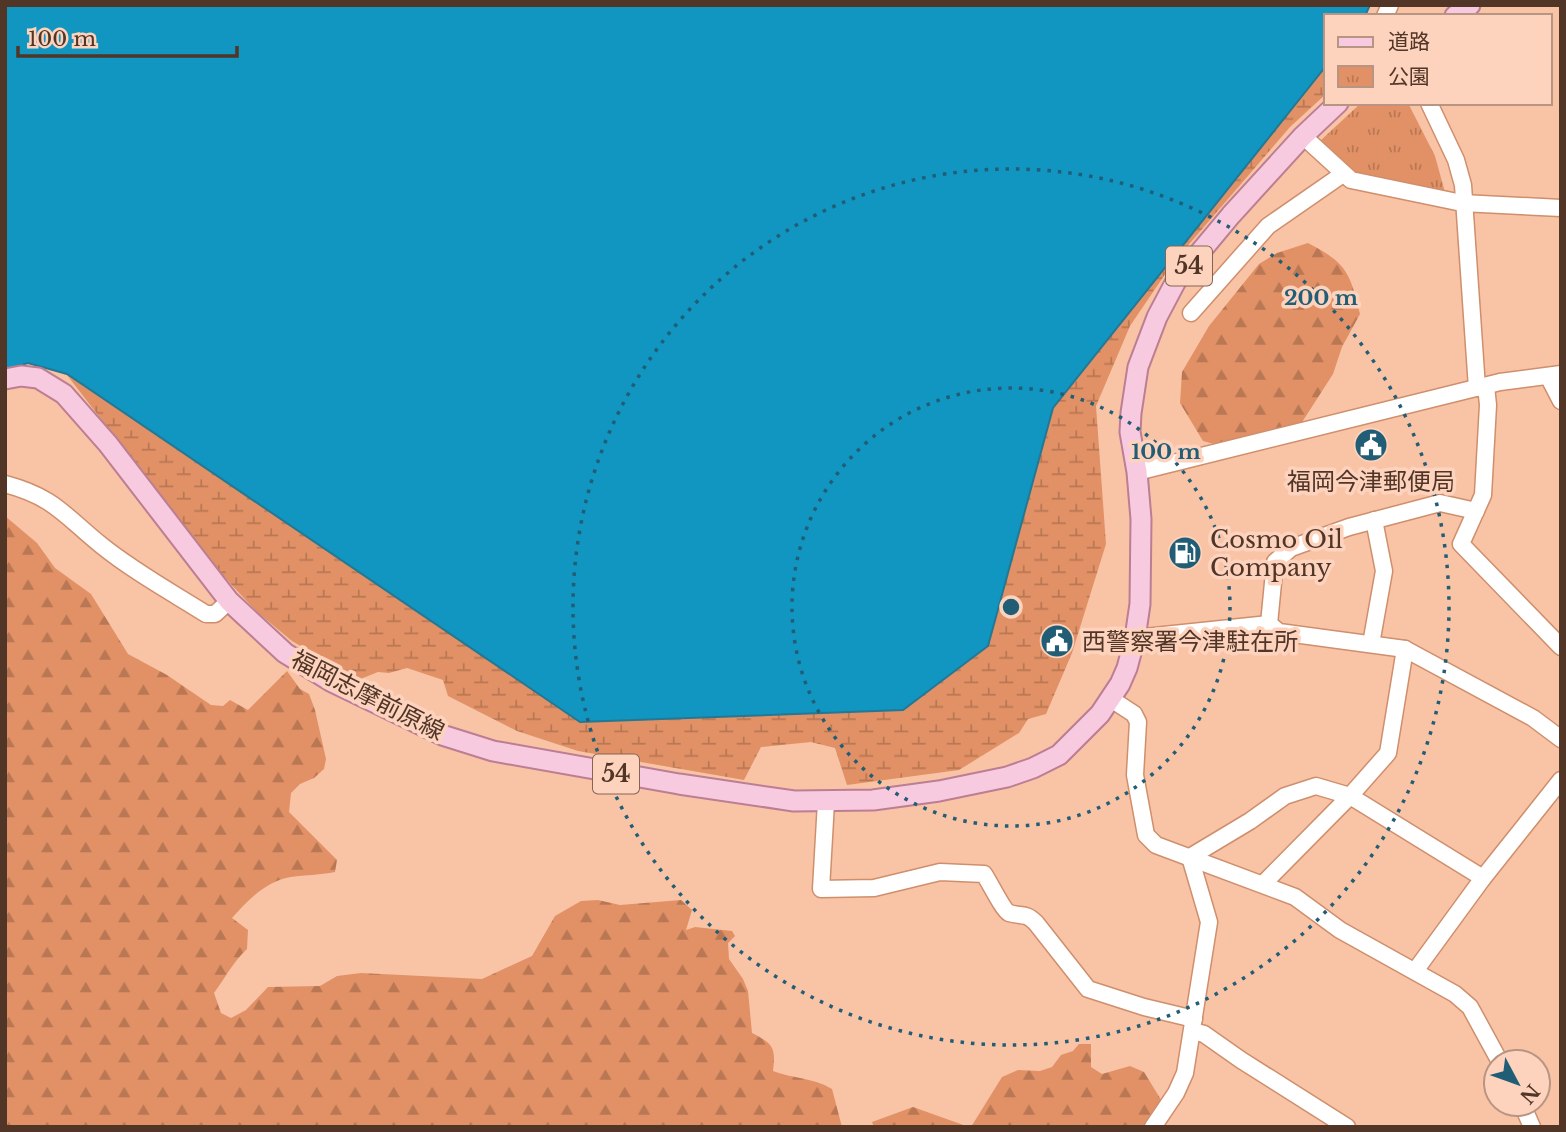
<svg xmlns="http://www.w3.org/2000/svg" width="1566" height="1132" font-family="'Libre Baskerville','Noto Sans JP',serif">
<style>
.forest{fill:url(#forest-firs)}
.wetland{fill:url(#wetland-marsh)}
.park{fill:url(#park-tufts)}
.water{fill:#1195c1;stroke:#247893;stroke-width:2}
.lines{fill:none;stroke-linecap:round;stroke-linejoin:round}
.minor-casing{stroke:#cf8f6c;stroke-width:19}
.major-casing{stroke:#bb7e92;stroke-width:23}
.minor{stroke:#fff;stroke-width:16}
.major{stroke:#f8cae0;stroke-width:19}
.ring{fill:none;stroke:#225d76;stroke-width:3.5;stroke-dasharray:3.5 7}
.labels{text-anchor:middle;dominant-baseline:central;stroke-width:7;stroke-linejoin:round;paint-order:stroke}
.shield{fill:#fdd3be;stroke:#856454;stroke-width:2}
.shield-label{font-size:23px;font-weight:bold;fill:#513527}
.poi-label{font-size:24px;fill:#513527;stroke:#fdd3be;text-anchor:start}
.street-label{font-size:24px;fill:#513527;stroke:#fdd3be}
.centre{fill:#225d76;stroke:#fdd3be;stroke-width:3.5}
.ring-label{font-size:21px;text-anchor:middle;font-weight:bold;fill:#225d76;stroke:#fdd3be;stroke-width:7;stroke-linejoin:round;paint-order:stroke}
</style>
<defs>
<pattern id="forest-firs" width="22" height="20" patternUnits="userSpaceOnUse" patternTransform="scale(1.75)"><rect width="22" height="20" fill="#e19165"/><path d="M5 1l3.5 6h-7zM16 11l3.5 6h-7z" fill="#b97753"/></pattern>
<pattern id="wetland-marsh" width="20" height="14" patternUnits="userSpaceOnUse" patternTransform="scale(1.75)"><rect width="20" height="14" fill="#e19165"/><path d="M1 5h8M5 5V1M11 12h8M15 12V8" fill="none" stroke="#b97753"/></pattern>
<pattern id="park-tufts" width="24" height="20" patternUnits="userSpaceOnUse" patternTransform="scale(1.75)"><rect width="24" height="20" fill="#e19165"/><path d="M3 7l-1-3M5 7V3M7 7l1-3M15 17l-1-3M17 17v-4M19 17l1-3" fill="none" stroke="#b97753"/></pattern>
</defs>
<rect width="100%" height="100%" fill="#f9c3a6"/>
<g class="forest">
<path d="M1308,243C1347,263 1350,273 1360,314L1342,347L1333,374L1297,430L1221,446L1203,441L1180,403L1182,372L1209,326L1259,264L1277,253Z"/>
<path d="M5,516L37,543L55,568L91,594L128,654L167,675L211,705L223,706L230,700L248,710L287,671L300,689L309,694L315,710L326,759L324,769L314,778L300,784L291,793L289,812L337,860L335,872C320,875 306,875 291,877C266,881 247,901 232,918L248,930L247,949C233,962 225,978 214,993L221,1013L231,1018L246,1010L268,987L320,986L337,976L361,973L482,979L532,956L555,916L581,901L598,900L620,905L681,900L692,910L686,930L695,927L732,931L735,936L728,943L729,959L743,979L748,991L752,1033C773,1044 776,1047 773,1071C793,1079 812,1077 832,1089L842,1127H5Z"/>
<polygon points="1079,1044 1091,1044 1091,1067 1102,1074 1130,1066 1144,1072 1163,1103 1168,1116 1164,1127 971,1127 1002,1077 1018,1070 1040,1071 1052,1067 1061,1055 1073,1051"/>
<polygon points="913,1107 969,1127 874,1127 872,1122"/>
</g>
<polygon class="wetland" points="1320,5 1326,16 1326,94 1290,127 1172,264 1130,326 1096,406 1106,544 1072,653 1046,714 1028,719 1019,733 959,770 847,785 835,748 811,742 761,747 744,780 578,751 517,731 448,696 443,680 407,668 389,673 378,672 358,680 292,641 256,611 216,568 67,375 28,362"/>
<polygon class="park" points="1361,103 1408,103 1435,156 1446,196 1352,174 1319,142"/>
<polygon class="water" points="5,5 1370,5 1365,16 1326,16 1326,66 1053,408 988,646 903,710 580,722 67,374 28,363 5,370"/>
<g class="lines">
<defs>
<g id="minor">
<polyline points="1385,16 1390,5"/>
<polyline points="1429,103 1456,160 1463,185 1477,388"/>
<polyline points="1303,136 1351,180 1462,203 1561,208"/>
<polyline points="1191,313 1268,226 1343,174"/>
<polyline points="1548,376 1561,401"/>
<polyline points="1486,386 1488,405 1483,495 1461,544 1561,647"/>
<polyline points="1137,472 1500,382 1561,374"/>
<path d="M5,484C54,497 64,515 101,545C133,571 171,592 206,614H215L229,601"/>
<polyline points="1269,624 1275,562 1291,548 1349,527 1440,503 1476,511"/>
<polyline points="1135,638 1269,624 1279,632 1405,649 1533,718 1561,739"/>
<polyline points="1371,644 1384,571 1374,520"/>
<polyline points="1111,699 1134,714 1138,722 1135,775 1146,835 1156,845 1295,897 1340,930 1455,994 1470,1007 1500,1062"/>
<path d="M826,802L821,889L874,888L940,872L984,874C990,883 1003,910 1009,913C1022,917 1025,912 1036,923L1088,989L1144,1007L1194,1019"/>
<polyline points="1263,884 1350,796 1388,753 1405,649"/>
<polyline points="1415,971 1483,878 1561,780"/>
<polyline points="1193,1031 1204,1034 1241,1060 1347,1127"/>
<polyline points="1522,1104 1532,1127"/>
<polyline points="1153,1127 1176,1093 1185,1073 1209,922 1190,857 1250,821 1285,796 1316,786 1350,796 1483,878"/>
</g>
<g id="major">
<polyline points="1455,16 1470,5"/>
<polyline points="5,379 21,376 38,378 64,394 108,444 229,601 285,653 332,682 442,735 493,751 679,784 794,801 873,800 939,791 1007,777 1033,768 1059,755 1100,714 1120,684 1127,668 1135,638 1140,604 1141,519 1137,472 1130,432 1131,413 1138,367 1157,317 1176,281 1231,215 1303,136 1338,103"/>
</g>
</defs>
<use href="#minor" class="minor-casing"/>
<use href="#major" class="major-casing"/>
<use href="#minor" class="minor"/>
<use href="#major" class="major"/>
</g>
<g class="ring">
<circle cx="1011" cy="607" r="219"/>
<circle cx="1011" cy="607" r="438"/>
</g>
<defs>
<symbol id="civic-disc" viewBox="-11 -11 22 22"><circle r="9.5" fill="#225d76" stroke="#fdd3be"/><path d="M-.6-6.5H3V-4.5H.6V-3L4-1V1h2V6H-6V1h2V-1L-.6-3ZM-1.2 2.5V6h2.4V2.5Z" fill="#fff"/></symbol>
<symbol id="fuel-disc" viewBox="-11 -11 22 22"><circle r="9.5" fill="#225d76" stroke="#fdd3be"/><path d="M-5.5-6h7V0h2V4h1.3V-2.5L3-4.5l.8-.8L6-3V5H2.5V1h-1V6h-7ZM-4.2-4.7v3.2H.2V-4.7Z" fill="#fff"/></symbol>
</defs>
<g fill-rule="evenodd">
<use href="#civic-disc" x="1352" y="426" width="38" height="38"/>
<use href="#fuel-disc" x="1166" y="534" width="38" height="38"/>
<use href="#civic-disc" x="1038" y="622" width="38" height="38"/>
</g>
<g class="labels">
<g class="shield">
<rect x="1166" y="246.5" width="46" height="39" rx="5"/>
<rect x="593" y="754.5" width="46" height="39" rx="5"/>
</g>
<g class="shield-label">
<text x="1189" y="266">54</text>
<text x="616" y="774">54</text>
</g>
<g class="poi-label">
<text x="1371" y="481" text-anchor="middle">福岡今津郵便局</text>
<text x="1210" y="539">Cosmo Oil<tspan x="1210" dy="28">Company</tspan></text>
<text x="1082" y="641">西警察署今津駐在所</text>
</g>
<g class="street-label">
<text transform="translate(368 695) rotate(27)">福岡志摩前原線</text>
</g>
</g>
<circle cx="1011" cy="607" r="10" class="centre"/>
<g class="ring-label">
<text x="1321" y="305">200 m</text>
<text x="1166" y="459">100 m</text>
</g>
<rect width="1566" height="1132" fill="none" stroke="#513527" stroke-width="14"/>
<rect x="1324" y="14" width="228" height="91" fill="#fdd3be" stroke="#b89482" stroke-width="2"/>
<rect x="1338" y="37" width="35" height="10" fill="#f8cae0" stroke="#b89482" stroke-width="2"/>
<text x="1388" y="49" font-size="21" fill="#513527">道路</text>
<rect x="1338" y="66" width="35" height="21" fill="url(#park-tufts)" stroke="#b89482" stroke-width="2"/>
<text x="1388" y="84" font-size="21" fill="#513527">公園</text>
<g transform="translate(1517 1083) rotate(131)"><circle r="33" fill="#fdd3be" stroke="#b89482" stroke-width="2"/>
<path d="M0-5L12 26L0 18L-12 26Z" fill="#225d76"/>
<text y="-10" font-size="19" font-weight="bold" text-anchor="middle" fill="#513527">N</text>
</g>
<path d="M18 46v10h219v-10" fill="none" stroke="#513527" stroke-width="3.5"/>
<text x="28" y="46" font-size="21" fill="#513527" stroke="#fdd3be" stroke-width="5" paint-order="stroke">100 m</text>
</svg>
